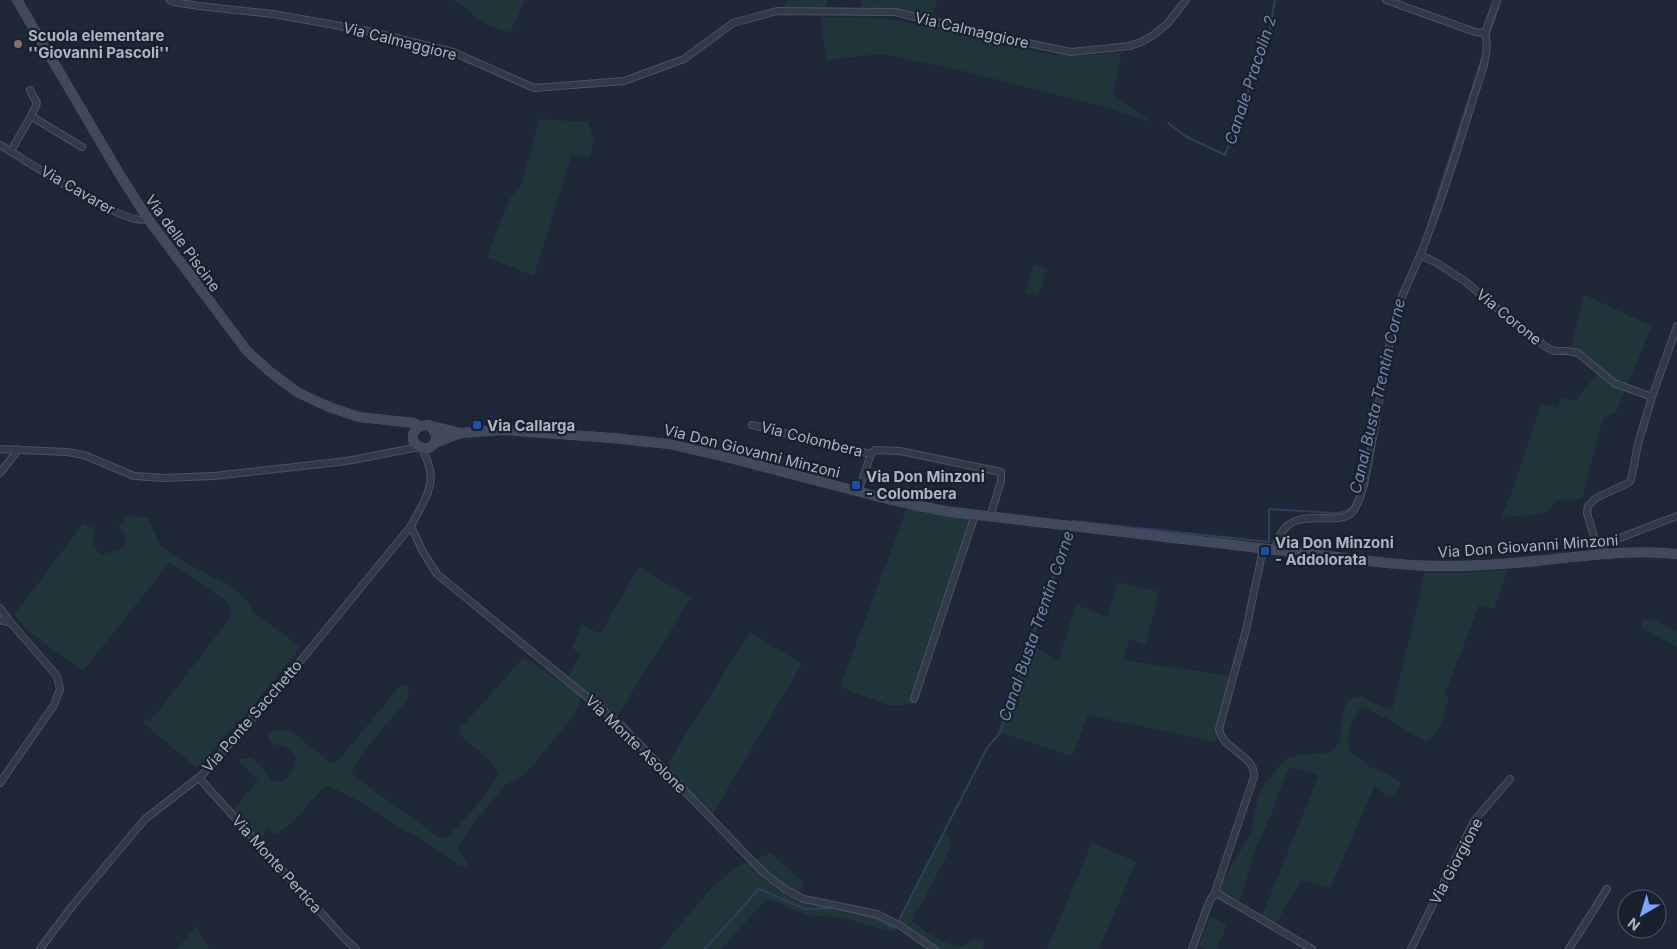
<svg xmlns="http://www.w3.org/2000/svg" width="1677" height="949" font-family="Inter,sans-serif">
<style>
.green{fill:#21363b}
.lines{fill:none;stroke-linecap:round;stroke-linejoin:round}
.stream{stroke:#2f4060;stroke-width:2}
.street-casing{stroke:#4d5565;stroke-width:8}
.secondary-casing{stroke:#4d5565;stroke-width:10}
.street{stroke:#333b4a;stroke-width:6}
.secondary{stroke:#40495d;stroke-width:9}
.education-dot{fill:#8d6e63;stroke:#18202e;stroke-width:2}
.transit-dot{fill:#1a4fb4;stroke:#18202e;stroke-width:2}
.labels{text-anchor:middle;dominant-baseline:central;stroke-width:4.5;stroke-linejoin:round;paint-order:stroke}
.street-label{font-size:15px;fill:#adb5c7;stroke:#18202e}
.poi-label{font-size:15px;font-weight:bold;fill:#adb5c7;stroke:#18202e;text-anchor:start}
.water-label{font-size:16px;font-style:italic;fill:#7389b2;stroke:#18202e}
</style>
<rect width="100%" height="100%" fill="#1f2839"/>
<g class="green">
<polygon points="452,0 525,0 510,33 485,24 460,4"/>
<polygon points="787,0 828,0 825,7 783,8"/>
<polygon points="863,0 938,0 931,17 898,10 860,7"/>
<path d="M821,17L880,18L896,20L1048,54C1073,57 1097,55 1122,52L1113,95L1151,122L1097,105L955,69L881,54L826,60Z"/>
<polygon points="539,119 588,122 594,139 590,158 572,154 534,276 487,257 509,200 522,184"/>
<polygon points="1034,264 1047,269 1038,296 1025,292"/>
<path d="M1584,295L1652,326L1627,385C1622,383 1617,382 1612,379C1595,369 1596,354 1571,347Z"/>
<polygon points="1597,374 1609,384 1625,390 1616,412 1603,418 1582,499 1556,500 1547,512 1535,515 1501,517 1512,492 1541,404 1558,408 1562,398 1575,401"/>
<polygon points="907,508 970,519 961,556 911,704 891,706 840,687"/>
<polygon points="128,516 148,518 160,545 171,554 215,579 228,584 250,603 251,610 255,614 301,647 246,714 197,768 142,722 150,719 158,712 230,618 231,612 228,603 197,580 169,563 83,671 33,635 14,615 83,524 96,529 92,542 100,555 123,548 127,537 118,526"/>
<path d="M639,567L691,598L615,719L574,690L579,696L580,705L572,718L525,774L505,785L473,824L457,848L469,866H459C446,856 432,845 418,837C413,834 408,833 404,830C378,812 359,799 330,787H325L285,829L274,835L269,829L259,839L233,810L258,780L237,759L252,758L261,766L272,781L283,782C287,777 295,769 296,762C296,755 287,746 280,745C277,744 275,745 272,745L268,736L273,730L292,732L331,763L338,761L399,687L407,684L409,695L405,702L360,756L351,774L440,838L448,837L473,810L498,776C496,756 467,748 458,731L524,657L564,684L581,654L572,648L582,624L600,634Z"/>
<path d="M1508,570L1494,609L1479,605L1445,694L1449,697C1444,713 1442,732 1426,741C1414,736 1404,728 1392,721C1383,716 1373,713 1364,707L1360,708C1351,721 1345,736 1350,752L1370,767L1392,776L1400,782V787L1395,795L1387,797L1375,785L1330,888L1301,880L1275,925L1261,918L1319,775L1290,767L1284,778L1274,808L1256,848L1238,906L1215,891L1229,872L1232,864L1250,836L1258,799L1264,783L1270,778L1278,767L1286,759L1298,755L1332,752C1336,748 1338,744 1340,739C1343,725 1339,692 1363,697C1366,698 1370,702 1373,703C1379,706 1386,708 1392,710L1425,573H1456Z"/>
<polygon points="1118,582 1159,592 1146,645 1129,639 1124,660 1231,676 1215,742 1088,715 1072,756 998,732 1029,643 1058,661 1076,605 1107,617"/>
<polygon points="1651,619 1677,631 1677,647 1642,628 1642,620"/>
<polygon points="750,632 802,664 709,820 663,771"/>
<path d="M943,831L949,836L951,847L923,901L912,916L913,922L929,934L957,948L965,946L972,940L984,941L983,949H923L909,935L899,929L888,931L844,918L806,915L774,901L766,899L721,949H660L708,892L730,872L739,866L771,853L804,883L797,894L786,888L766,872L764,878C770,883 775,889 782,893C813,914 860,908 895,926Z"/>
<polygon points="1092,843 1136,862 1099,949 1047,949"/>
<polygon points="1210,917 1227,924 1217,949 1206,949 1199,946"/>
<polygon points="196,926 209,949 177,949 195,927"/>
</g>
<g class="lines">
<g class="stream">
<polyline points="1488,38 1501,0"/>
<polyline points="1168,123 1185,136 1225,155 1269,34 1275,0"/>
<polyline points="1423,241 1483,55"/>
<polyline points="1393,312 1395,305 1403,286"/>
<path d="M1071,523L1072,521L1269,542V509L1334,513C1341,513 1348,512 1352,506C1360,494 1364,464 1368,449"/>
<polyline points="847,911 878,919 893,928"/>
<polyline points="899,920 987,748 1000,733 1069,529"/>
<polyline points="705,949 759,889 805,909 835,908"/>
</g>
<defs>
<g id="street">
<polyline points="170,0 174,2 199,6 273,14 363,30 453,52 534,88 624,81 684,59 733,23 777,11 895,12 994,36 1071,52 1130,46 1141,42 1152,36 1167,24 1186,0"/>
<polyline points="1386,0 1475,32 1485,33 1497,0"/>
<polyline points="31,116 82,147"/>
<path d="M0,145C23,158 127,229 148,219"/>
<polyline points="11,151 31,116 37,103 30,90"/>
<polyline points="1420,255 1437,263 1466,282 1514,323 1546,347 1554,351 1567,351 1578,353 1614,383 1652,397 1638,444 1631,480 1628,483 1596,498 1588,506 1587,513 1595,540 1600,548 1600,555"/>
<polyline points="1652,397 1677,326"/>
<polyline points="752,425 871,454"/>
<polyline points="0,449 67,452 84,455 134,476 164,478 214,476 347,461 419,447"/>
<polyline points="0,473 15,454 16,449"/>
<polyline points="858,492 871,454 875,450 900,451 1001,472 1001,481 990,517"/>
<path d="M411,526L423,552L437,574L621,725L757,866C771,880 785,891 804,899L877,914L899,925L934,949"/>
<polyline points="1600,548 1617,539 1677,516"/>
<path d="M1275,551C1285,495 1338,533 1354,510C1365,492 1367,468 1371,448C1379,404 1386,360 1395,316C1404,288 1418,263 1428,235C1445,189 1460,142 1474,96C1480,77 1491,52 1485,33"/>
<polyline points="0,608 11,623 0,620"/>
<polyline points="914,699 975,515"/>
<polyline points="199,778 343,937 356,949"/>
<polyline points="0,783 54,705 60,689 57,676 11,623"/>
<path d="M1214,895L1254,777C1256,755 1223,751 1219,729L1246,630L1263,549"/>
<path d="M40,949L73,905L145,819L202,775L271,697L411,526C419,510 434,489 430,471C429,463 425,456 422,448"/>
<polyline points="1192,949 1210,900 1214,895 1218,894 1312,949"/>
<polyline points="1411,949 1474,821 1510,779"/>
<polyline points="1569,949 1607,889"/>
</g>
<g id="secondary">
<path d="M17,0L120,175L148,219L247,351L269,371L297,392L329,407L359,417L414,423L420,426L428,425L460,433L504,430L612,438L669,444L726,457L887,499L944,511L1387,563C1440,569 1491,566 1544,560C1588,556 1632,549 1677,554"/>
<path d="M420,426C397,442 436,462 436,435L432,428"/>
<polyline points="435,443 460,433"/>
</g>
</defs>
<use href="#street" class="street-casing"/>
<use href="#secondary" class="secondary-casing"/>
<use href="#street" class="street"/>
<use href="#secondary" class="secondary"/>
</g>
<circle class="education-dot" cx="18" cy="44" r="5"/>
<g class="transit-dot">
<rect x="472" y="420" width="10" height="10" rx="2.5"/>
<rect x="851" y="480" width="10" height="10" rx="2.5"/>
<rect x="1260" y="546" width="10" height="10" rx="2.5"/>
</g>
<g class="labels">
<g class="street-label">
<text transform="translate(972 30) rotate(13)">Via Calmaggiore</text>
<text transform="translate(400 41) rotate(14)">Via Calmaggiore</text>
<text transform="translate(78 190) rotate(30)">Via Cavarer</text>
<text transform="translate(183 243) rotate(54)">Via delle Piscine</text>
<text transform="translate(1509 317) rotate(39)">Via Corone</text>
<text transform="translate(812 439) rotate(14)">Via Colombera</text>
<text transform="translate(752 451) rotate(14)">Via Don Giovanni Minzoni</text>
<text transform="translate(1528 546) rotate(-4)">Via Don Giovanni Minzoni</text>
<text transform="translate(252 716) rotate(-49)">Via Ponte Sacchetto</text>
<text transform="translate(636 744) rotate(44)">Via Monte Asolone</text>
<text transform="translate(1456 861) rotate(-62)">Via Giorgione</text>
<text transform="translate(277 864) rotate(48)">Via Monte Pertica</text>
</g>
<g class="poi-label">
<text x="28" y="35">Scuola elementare<tspan x="28" dy="17">''Giovanni Pascoli''</tspan></text>
<text x="487" y="425">Via Callarga</text>
<text x="866" y="476">Via Don Minzoni<tspan x="866" dy="17">- Colombera</tspan></text>
<text x="1275" y="542">Via Don Minzoni<tspan x="1275" dy="17">- Addolorata</tspan></text>
</g>
<g class="water-label">
<text transform="translate(1250 80) rotate(-72)">Canale Pracolin 2</text>
<text transform="translate(1377 396) rotate(-77)">Canal Busta Trentin Corne</text>
<text transform="translate(1036 626) rotate(-71)">Canal Busta Trentin Corne</text>
</g>
</g>
<g transform="translate(1642 914) rotate(218)"><circle r="24" fill="#18202e" stroke="#545c6b"/>
<path d="M0-4L9 19L0 12L-9 19Z" fill="#79a4ff"/>
<text y="-8" font-size="14" font-weight="bold" text-anchor="middle" fill="#adb5c7">N</text>
</g>
</svg>
